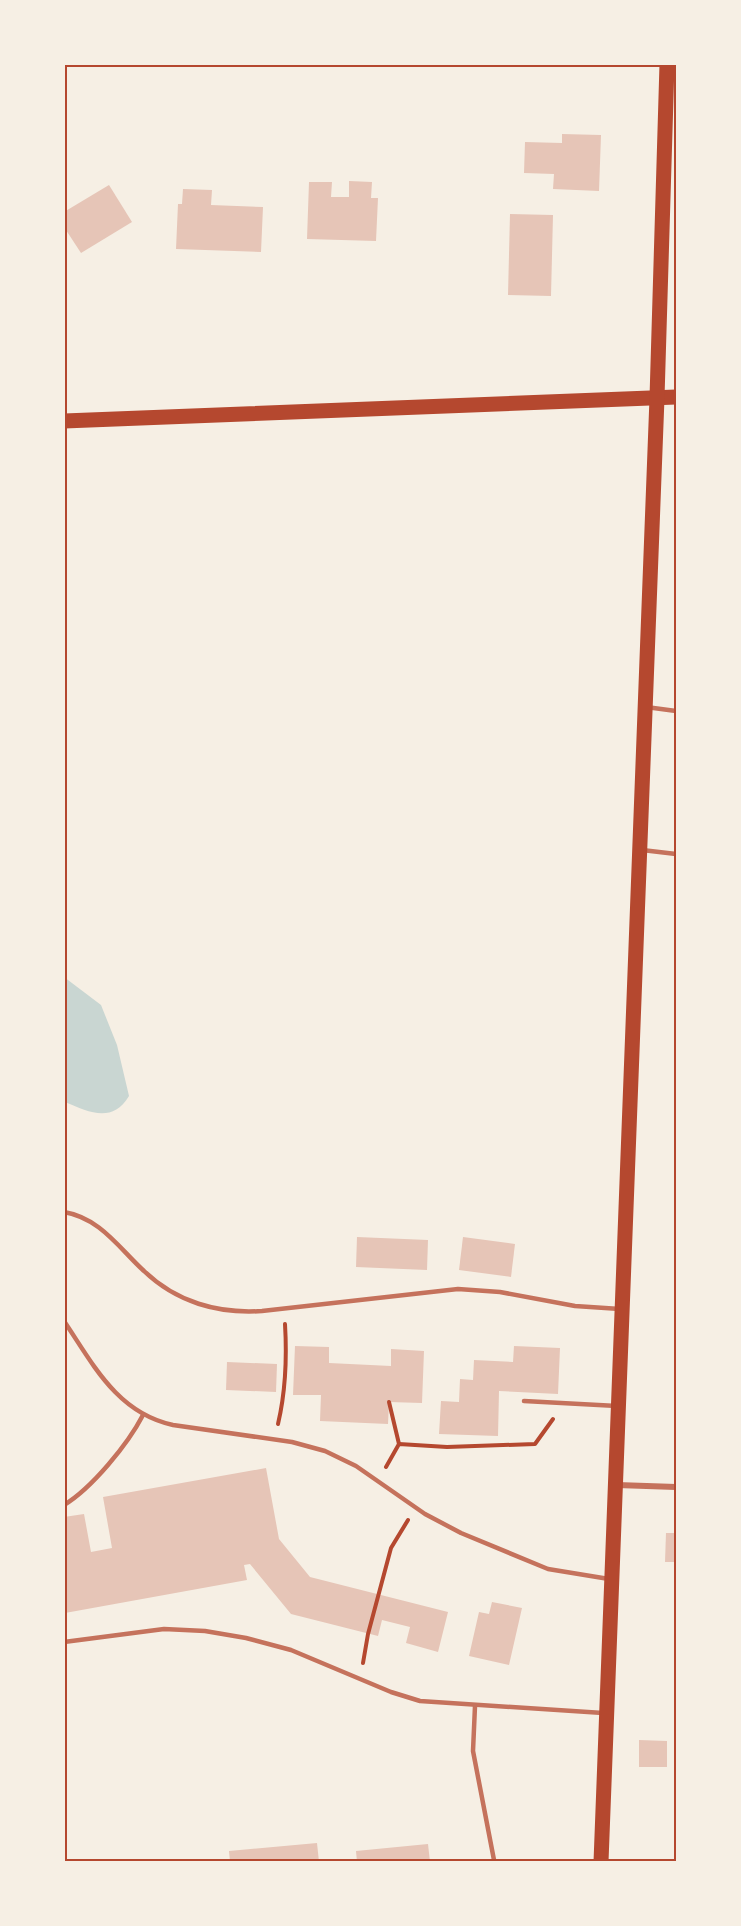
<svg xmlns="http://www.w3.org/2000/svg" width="741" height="1926" font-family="'Titillium Web',sans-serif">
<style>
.water{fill:#c9d6d2}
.building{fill:#e6c5b7}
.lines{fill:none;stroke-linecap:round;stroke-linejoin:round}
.path{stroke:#b5482f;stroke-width:4}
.service{stroke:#c5725c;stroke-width:4.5}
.minor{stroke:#c5725c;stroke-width:6}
.primary{stroke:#b5482f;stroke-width:15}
.neatline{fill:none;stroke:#b5482f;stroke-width:2}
</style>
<rect width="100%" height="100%" fill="#f6efe4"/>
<path class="water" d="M64,977L101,1005L117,1045L129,1096C112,1124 89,1112 65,1102Z"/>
<g class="building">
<polygon points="562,134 601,135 599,191 553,189 554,174 524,173 525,142 562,143"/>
<polygon points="349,181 372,182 371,198 378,198 376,241 307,239 309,182 332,182 331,197 349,197"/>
<polygon points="109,185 132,222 81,253 64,227 64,212"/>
<polygon points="183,189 212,190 211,205 263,207 261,252 176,249 178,204 182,204"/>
<polygon points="510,214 553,215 551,296 508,295"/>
<polygon points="357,1237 428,1240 427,1270 356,1267"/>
<polygon points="463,1237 515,1244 511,1277 459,1270"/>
<polygon points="295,1346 329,1347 329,1363 391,1366 391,1349 424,1351 422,1403 389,1402 388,1424 320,1421 321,1395 293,1395"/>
<polygon points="514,1346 560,1348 558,1394 499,1391 498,1436 439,1434 441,1401 459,1402 460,1379 473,1380 474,1360 513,1362"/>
<polygon points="227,1362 277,1364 276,1392 226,1390"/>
<polygon points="266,1468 279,1539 310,1577 448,1612 438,1652 406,1643 410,1627 382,1620 378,1636 291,1614 250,1564 244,1565 247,1580 65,1613 64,1517 84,1514 91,1552 112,1548 103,1497"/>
<polygon points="666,1533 676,1533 676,1562 665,1562"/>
<polygon points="492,1602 522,1608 509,1665 469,1656 479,1612 489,1614"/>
<polygon points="639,1740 667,1741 667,1767 639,1767"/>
<polygon points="317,1843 319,1862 230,1862 229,1851"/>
<polygon points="428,1844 430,1862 357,1862 356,1851"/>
</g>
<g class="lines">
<g class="path">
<polyline points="389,1402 399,1444"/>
<path d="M278,1424C286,1390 287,1358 285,1324"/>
<polyline points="386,1467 399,1444 447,1447 535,1444 553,1419"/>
<polyline points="363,1663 368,1634 391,1548 408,1520"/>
</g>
<g class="service">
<polyline points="646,707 676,711"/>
<polyline points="642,850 676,854"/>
<path d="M64,1212C100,1218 119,1248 144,1271C176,1302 218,1314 262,1311L458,1289L500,1292L575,1306L620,1309"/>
<path d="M64,1321C93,1364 117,1413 173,1425L292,1442L325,1451L356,1466L425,1514L461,1533L548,1569L609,1579"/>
<polyline points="524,1401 617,1406"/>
<path d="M64,1505C92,1488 128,1444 143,1415"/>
<polyline points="64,1642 164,1629 205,1631 246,1638 291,1650 391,1692 420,1701 603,1713"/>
<polyline points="475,1706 473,1751 494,1860"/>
</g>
<polyline class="minor" points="617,1485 676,1487"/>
<g class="primary">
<polyline points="64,421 676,397"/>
<polyline points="601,1862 657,398 667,64"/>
</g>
</g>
<rect width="741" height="1926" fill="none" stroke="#f6efe4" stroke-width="132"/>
<rect x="66" y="66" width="609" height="1794" class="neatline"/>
</svg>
